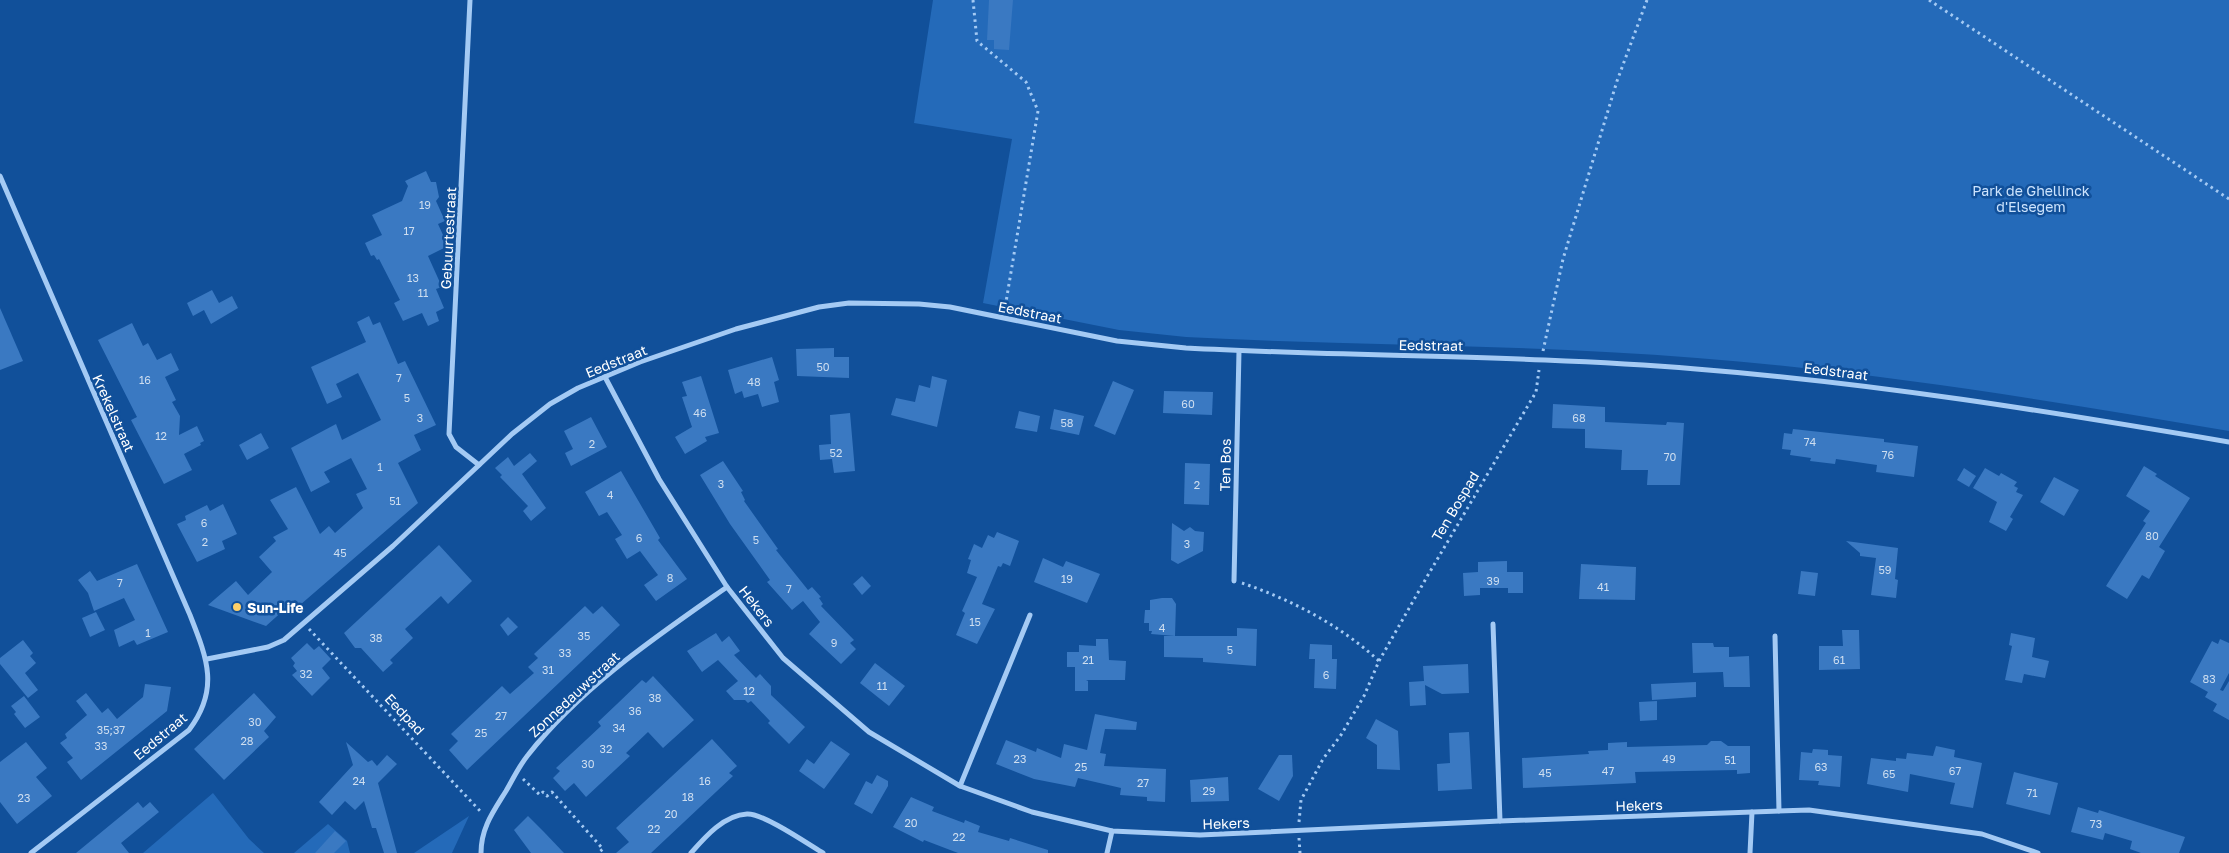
<svg xmlns="http://www.w3.org/2000/svg" width="2229" height="853" font-family="'Golos Text',sans-serif">
<style>
.green{fill:#246ab9}
.building{fill:#3a79c2}
.lines{fill:none;stroke-linecap:round;stroke-linejoin:round}
.path{stroke:#a4caf4;stroke-width:3;stroke-dasharray:2.5 4;stroke-linecap:butt}
.street{stroke:#a4caf4;stroke-width:5}
.poi-dot{fill:#ffd068;stroke:#11509a;stroke-width:2}
.labels{text-anchor:middle;dominant-baseline:central;stroke-width:5;stroke-linejoin:round;paint-order:stroke}
.number-label{font-size:11px;fill:#cedef0}
.park-label{font-size:14px;fill:#cde4fe;stroke:#11509a}
.street-label{font-size:14px;fill:#fff;stroke:#11509a}
.poi-label{font-size:14px;font-weight:bold;fill:#fff;stroke:#11509a;text-anchor:start}
</style>
<rect width="100%" height="100%" fill="#11509a"/>
<g class="green">
<path d="M933,0H2229V431C2052,401 1876,372 1697,358C1527,344 1356,346 1186,337L1119,330L983,303L1012,139L914,123Z"/>
<polygon points="213,793 249,839 264,853 143,853"/>
<polygon points="469,816 452,853 414,853"/>
<polygon points="328,824 347,841 350,853 294,853"/>
</g>
<g class="building">
<polygon points="989,0 1013,0 1009,50 994,49 994,40 987,40"/>
<polygon points="426,171 431,182 436,182 439,197 436,201 445,221 438,224 448,246 428,256 442,287 436,289 444,308 436,312 439,321 428,326 422,313 403,321 394,303 400,300 379,259 377,260 374,255 371,256 365,243 382,235 372,215 402,201 408,186 405,181"/>
<polygon points="212,290 219,303 232,296 238,308 211,324 204,310 193,316 187,303"/>
<polygon points="0,308 23,361 0,370"/>
<polygon points="369,316 373,325 380,322 398,364 405,361 436,425 414,435 421,450 398,463 418,503 300,605 295,600 266,626 208,605 236,581 248,595 272,572 259,557 276,541 273,537 288,529 270,500 296,487 320,534 329,526 335,533 363,508 356,494 367,489 351,458 324,472 330,482 311,492 291,448 336,424 342,440 381,420 358,373 336,384 342,397 327,404 311,367 366,342 357,322"/>
<polygon points="132,323 143,346 148,343 157,360 171,353 179,370 165,377 176,400 172,402 180,416 179,435 197,426 204,441 200,443 201,445 184,454 192,470 164,484 131,420 137,417 98,340"/>
<polygon points="834,348 834,357 849,357 849,378 797,376 796,349"/>
<polygon points="772,357 779,380 774,382 779,402 762,407 758,394 744,398 742,391 735,394 728,370"/>
<polygon points="701,376 719,433 705,437 707,441 685,454 675,437 692,427 682,397 687,396 682,382"/>
<polygon points="932,376 947,380 937,427 891,415 896,398 915,402 919,385 930,388"/>
<polygon points="1113,381 1134,390 1115,435 1094,426"/>
<polygon points="1164,391 1213,392 1212,415 1163,413"/>
<polygon points="1553,404 1605,407 1605,422 1666,425 1667,422 1684,423 1680,485 1647,485 1648,470 1621,470 1622,450 1585,448 1585,429 1552,428"/>
<polygon points="1054,409 1084,416 1079,435 1050,429"/>
<polygon points="1019,411 1040,416 1037,432 1015,428"/>
<polygon points="850,413 855,471 834,473 832,459 820,460 819,445 831,444 830,415"/>
<polygon points="591,417 607,447 571,466 565,453 573,449 564,431"/>
<polygon points="1793,429 1884,439 1884,442 1918,446 1914,477 1876,472 1877,465 1836,459 1835,464 1810,461 1811,458 1790,455 1791,450 1782,449 1784,433 1792,434"/>
<polygon points="261,433 269,448 247,460 239,445"/>
<polygon points="530,453 537,461 522,474 546,508 531,521 523,511 528,506 500,477 502,475 495,468 508,457 514,466"/>
<polygon points="723,461 743,491 741,492 745,500 744,501 778,549 776,550 808,590 812,587 821,597 819,598 823,604 821,606 854,640 850,643 856,649 841,664 809,634 820,622 803,601 792,610 767,582 770,580 730,524 700,475"/>
<polygon points="1185,463 1210,464 1209,505 1184,504"/>
<polygon points="2144,466 2157,474 2155,476 2190,498 2159,547 2165,551 2149,579 2142,575 2127,599 2106,586 2146,523 2143,521 2150,511 2126,496"/>
<polygon points="1964,468 1976,476 1969,487 1957,480"/>
<polygon points="1985,468 1999,476 2001,473 2017,482 2014,486 2018,488 2016,492 2023,495 2010,517 2013,519 2006,531 1989,522 1997,502 1973,488"/>
<polygon points="621,471 660,538 658,540 687,579 656,601 644,585 658,575 640,551 627,559 615,539 622,535 607,512 599,516 585,492"/>
<polygon points="2054,477 2079,490 2064,516 2040,502"/>
<polygon points="223,504 237,534 222,541 225,549 197,562 177,524 186,520 185,516 207,505 210,511"/>
<polygon points="1172,523 1184,531 1190,527 1195,531 1204,532 1203,551 1178,564 1171,560"/>
<polygon points="997,532 1019,541 1010,566 1003,563 1001,567 998,566 982,604 995,609 977,644 956,635 965,613 962,611 977,577 967,573 971,560 968,559 974,544 982,548 988,535 994,538"/>
<polygon points="1846,541 1898,548 1895,579 1898,580 1896,598 1871,595 1876,558 1860,556 1860,553"/>
<polygon points="439,545 472,581 448,604 441,596 405,629 413,638 390,660 393,663 383,672 361,648 355,648 344,633"/>
<polygon points="1043,558 1063,567 1066,561 1100,574 1087,603 1034,582"/>
<polygon points="1507,561 1507,572 1523,572 1523,593 1508,593 1508,588 1480,588 1480,595 1464,596 1463,573 1478,572 1478,562"/>
<polygon points="137,564 168,632 137,645 134,640 119,647 114,630 135,620 124,598 94,611 88,593 78,580 90,571 97,581"/>
<polygon points="1581,564 1636,567 1635,600 1579,599"/>
<polygon points="1801,571 1818,573 1815,596 1798,594"/>
<polygon points="862,576 871,586 862,595 853,584"/>
<polygon points="1162,598 1172,598 1176,604 1175,636 1151,634 1152,631 1149,631 1149,623 1144,623 1145,610 1150,610 1150,600"/>
<polygon points="585,606 593,614 602,606 620,625 467,770 449,750 458,741 451,734 502,686 510,694 534,673 528,667 538,658 534,654"/>
<polygon points="96,612 105,630 90,637 82,618"/>
<polygon points="508,617 518,627 508,636 500,625"/>
<polygon points="1237,628 1257,629 1256,666 1203,662 1203,658 1164,657 1164,636 1237,636"/>
<polygon points="1842,630 1859,630 1860,669 1819,670 1819,646 1843,646"/>
<polygon points="716,633 722,642 729,636 740,651 734,655 756,678 760,674 771,686 771,695 805,727 789,744 768,723 770,721 751,701 748,703 745,700 734,700 726,691 738,681 718,660 702,672 687,651"/>
<polygon points="2011,633 2035,638 2032,657 2049,661 2045,678 2024,674 2022,683 2005,680 2012,646 2009,645"/>
<polygon points="1096,639 1108,639 1109,660 1126,661 1125,680 1086,680 1088,681 1088,691 1075,691 1075,667 1067,667 1067,652 1079,652 1079,645 1096,646"/>
<polygon points="2220,639 2229,643 2229,673 2220,690 2223,691 2229,681 2229,720 2213,711 2217,704 2205,697 2208,692 2190,682 2212,641 2218,644"/>
<polygon points="23,640 33,653 30,656 36,663 25,673 38,690 28,698 0,664 0,658"/>
<polygon points="307,643 314,650 319,646 331,659 322,668 330,678 312,696 292,675 297,671 293,666 295,663 291,658"/>
<polygon points="1692,643 1713,643 1714,647 1729,647 1729,657 1749,656 1750,687 1724,687 1723,672 1693,673"/>
<polygon points="1310,644 1332,645 1332,659 1337,659 1336,689 1314,688 1315,659 1309,659"/>
<polygon points="875,663 905,686 889,706 860,683"/>
<polygon points="1468,664 1469,693 1442,694 1425,685 1426,705 1410,706 1409,682 1424,681 1423,666"/>
<polygon points="653,676 694,720 663,748 648,732 626,753 630,756 586,797 574,783 565,791 553,778 560,771 556,768 601,726 598,722 617,704 642,680 646,683"/>
<polygon points="1696,682 1696,697 1652,700 1651,684"/>
<polygon points="145,684 171,687 167,711 81,780 67,762 73,758 60,743 67,738 65,734 87,715 76,701 86,693 102,713 108,708 117,719 143,697"/>
<polygon points="254,693 276,717 264,731 269,737 224,780 194,749"/>
<polygon points="24,696 40,717 25,728 14,714 16,712 11,706"/>
<polygon points="1657,701 1657,720 1640,721 1639,702"/>
<polygon points="1095,714 1137,722 1136,730 1105,729 1100,753 1106,754 1104,766 1166,769 1165,802 1147,801 1147,797 1120,795 1121,788 1078,778 1075,787 1034,779 996,764 1006,740 1036,752 1037,748 1061,758 1064,744 1087,750"/>
<polygon points="1376,719 1398,731 1400,770 1377,769 1377,745 1366,738"/>
<polygon points="1469,732 1472,789 1438,791 1437,764 1450,763 1449,733"/>
<polygon points="712,739 737,766 729,773 733,776 651,853 616,853 629,842 616,828"/>
<polygon points="831,741 850,754 824,789 799,771 807,759 814,764"/>
<polygon points="1711,741 1721,741 1728,746 1750,746 1750,773 1737,774 1737,770 1635,772 1636,783 1523,788 1522,758 1589,754 1588,751 1608,750 1608,743 1627,742 1627,747 1707,745"/>
<polygon points="26,742 47,768 36,777 52,796 17,824 0,802 0,762"/>
<polygon points="346,742 368,762 372,760 377,766 387,755 397,764 378,783 397,853 384,853 376,828 372,828 364,801 355,810 345,801 332,815 319,802 353,765"/>
<polygon points="1936,746 1955,750 1954,757 1982,763 1973,808 1950,804 1955,783 1910,774 1908,792 1867,784 1871,758 1896,761 1896,758 1906,759 1907,753 1933,756"/>
<polygon points="1813,749 1828,750 1828,755 1842,756 1840,787 1818,785 1819,781 1799,780 1801,752 1812,753"/>
<polygon points="1279,755 1292,755 1293,776 1279,801 1258,789"/>
<polygon points="2014,772 2058,783 2050,815 2006,804"/>
<polygon points="877,775 888,781 888,786 872,814 854,804 866,781 872,784"/>
<polygon points="1228,777 1229,801 1191,802 1190,780"/>
<polygon points="911,797 934,807 932,811 964,823 965,820 980,826 978,832 1009,841 1010,838 1048,850 1048,853 958,853 924,840 923,842 893,827"/>
<polygon points="138,802 143,808 150,802 159,812 121,843 129,853 76,853"/>
<polygon points="2078,807 2098,813 2099,810 2185,837 2179,853 2141,853 2130,849 2132,841 2105,833 2103,840 2071,832"/>
<polygon points="528,816 544,832 564,853 531,853 514,830"/>
<polygon points="335,831 346,841 334,853 315,853"/>
</g>
<g class="lines">
<g class="path">
<polyline points="973,0 977,41 1026,82 1038,111 1005,308"/>
<polyline points="1929,0 2229,199"/>
<polyline points="1543,351 1563,259 1617,81 1647,0"/>
<path d="M1242,583C1292,600 1340,625 1379,661"/>
<polyline points="309,629 481,812"/>
<polyline points="523,779 540,795 543,792 547,796 552,792 603,849 598,853"/>
<polyline points="1299,822 1301,800 1323,759 1341,735 1364,696 1379,661 1428,575 1536,392 1539,370"/>
<polyline points="1299,838 1300,853"/>
</g>
<g class="street">
<polyline points="470,0 449,434 456,447 479,465"/>
<path d="M0,176L190,615C207,658 220,689 189,730L31,853"/>
<polyline points="605,377 659,479 727,587 783,658 869,732 960,786 1032,812 1112,831 1200,835 1500,821 1809,810 1982,834 2038,853"/>
<polyline points="1234,581 1239,351"/>
<polyline points="1493,624 1500,821"/>
<polyline points="1775,636 1779,811"/>
<path d="M207,659L268,647L284,640L393,546L512,434L550,404L578,388L640,362L736,329L819,307L849,303L919,304L950,307L1117,341L1186,348C1356,357 1526,355 1696,369C1875,383 2052,412 2229,442"/>
<polyline points="960,786 1030,615"/>
<path d="M481,853C481,828 493,812 506,791C513,779 519,766 528,755C581,687 657,636 727,587"/>
<path d="M691,853C705,837 724,815 747,814C763,813 808,844 823,853"/>
<polyline points="1107,853 1112,831"/>
<polyline points="1750,853 1752,812"/>
</g>
</g>
<circle class="poi-dot" cx="237" cy="607" r="5"/>
<g class="labels">
<g class="number-label">
<text x="425" y="204">19</text>
<text x="409" y="230">17</text>
<text x="413" y="277">13</text>
<text x="423" y="292">11</text>
<text x="823" y="366">50</text>
<text x="399" y="377">7</text>
<text x="145" y="379">16</text>
<text x="754" y="381">48</text>
<text x="407" y="397">5</text>
<text x="1188" y="403">60</text>
<text x="700" y="412">46</text>
<text x="420" y="417">3</text>
<text x="1579" y="417">68</text>
<text x="1067" y="422">58</text>
<text x="161" y="435">12</text>
<text x="1810" y="441">74</text>
<text x="592" y="443">2</text>
<text x="836" y="452">52</text>
<text x="1888" y="454">76</text>
<text x="1670" y="456">70</text>
<text x="380" y="466">1</text>
<text x="721" y="483">3</text>
<text x="1197" y="484">2</text>
<text x="610" y="494">4</text>
<text x="395" y="500">51</text>
<text x="204" y="522">6</text>
<text x="2152" y="535">80</text>
<text x="639" y="537">6</text>
<text x="756" y="539">5</text>
<text x="205" y="541">2</text>
<text x="1187" y="543">3</text>
<text x="340" y="552">45</text>
<text x="1885" y="569">59</text>
<text x="670" y="577">8</text>
<text x="1067" y="578">19</text>
<text x="1493" y="580">39</text>
<text x="120" y="582">7</text>
<text x="1603" y="586">41</text>
<text x="789" y="588">7</text>
<text x="975" y="621">15</text>
<text x="1162" y="627">4</text>
<text x="148" y="632">1</text>
<text x="584" y="635">35</text>
<text x="376" y="637">38</text>
<text x="834" y="642">9</text>
<text x="1230" y="649">5</text>
<text x="565" y="652">33</text>
<text x="1088" y="659">21</text>
<text x="1839" y="659">61</text>
<text x="548" y="669">31</text>
<text x="306" y="673">32</text>
<text x="1326" y="674">6</text>
<text x="2209" y="678">83</text>
<text x="882" y="685">11</text>
<text x="749" y="690">12</text>
<text x="655" y="697">38</text>
<text x="635" y="710">36</text>
<text x="501" y="715">27</text>
<text x="255" y="721">30</text>
<text x="619" y="727">34</text>
<text x="111" y="729">35;37</text>
<text x="481" y="732">25</text>
<text x="247" y="740">28</text>
<text x="101" y="745">33</text>
<text x="606" y="748">32</text>
<text x="1020" y="758">23</text>
<text x="1669" y="758">49</text>
<text x="1730" y="759">51</text>
<text x="588" y="763">30</text>
<text x="1081" y="766">25</text>
<text x="1821" y="766">63</text>
<text x="1608" y="770">47</text>
<text x="1955" y="770">67</text>
<text x="1545" y="772">45</text>
<text x="1889" y="773">65</text>
<text x="359" y="780">24</text>
<text x="705" y="780">16</text>
<text x="1143" y="782">27</text>
<text x="1209" y="790">29</text>
<text x="2032" y="792">71</text>
<text x="688" y="796">18</text>
<text x="24" y="797">23</text>
<text x="671" y="813">20</text>
<text x="911" y="822">20</text>
<text x="2096" y="823">73</text>
<text x="654" y="828">22</text>
<text x="959" y="836">22</text>
</g>
<g class="park-label">
<text x="2031" y="190">Park de Ghellinck<tspan x="2031" dy="16">d'Elsegem</tspan></text>
</g>
<g class="street-label">
<text transform="translate(448 238) rotate(-87)">Gebuurtestraat</text>
<text transform="translate(1030 312) rotate(11)">Eedstraat</text>
<text transform="translate(1431 345) rotate(1)">Eedstraat</text>
<text transform="translate(616 361) rotate(-22)">Eedstraat</text>
<text transform="translate(1836 371) rotate(7)">Eedstraat</text>
<text transform="translate(114 413) rotate(66)">Krekelstraat</text>
<text transform="translate(1225 465) rotate(-89)">Ten Bos</text>
<text transform="translate(1455 506) rotate(-59)">Ten Bospad</text>
<text transform="translate(757 606) rotate(52)">Hekers</text>
<text transform="translate(574 694) rotate(-43)">Zonnedauwstraat</text>
<text transform="translate(405 714) rotate(47)">Eedpad</text>
<text transform="translate(160 736) rotate(-40)">Eedstraat</text>
<text transform="translate(1639 805) rotate(-2)">Hekers</text>
<text transform="translate(1226 823) rotate(-2)">Hekers</text>
</g>
<g class="poi-label">
<text x="247" y="607">Sun-Life</text>
</g>
</g>
</svg>
